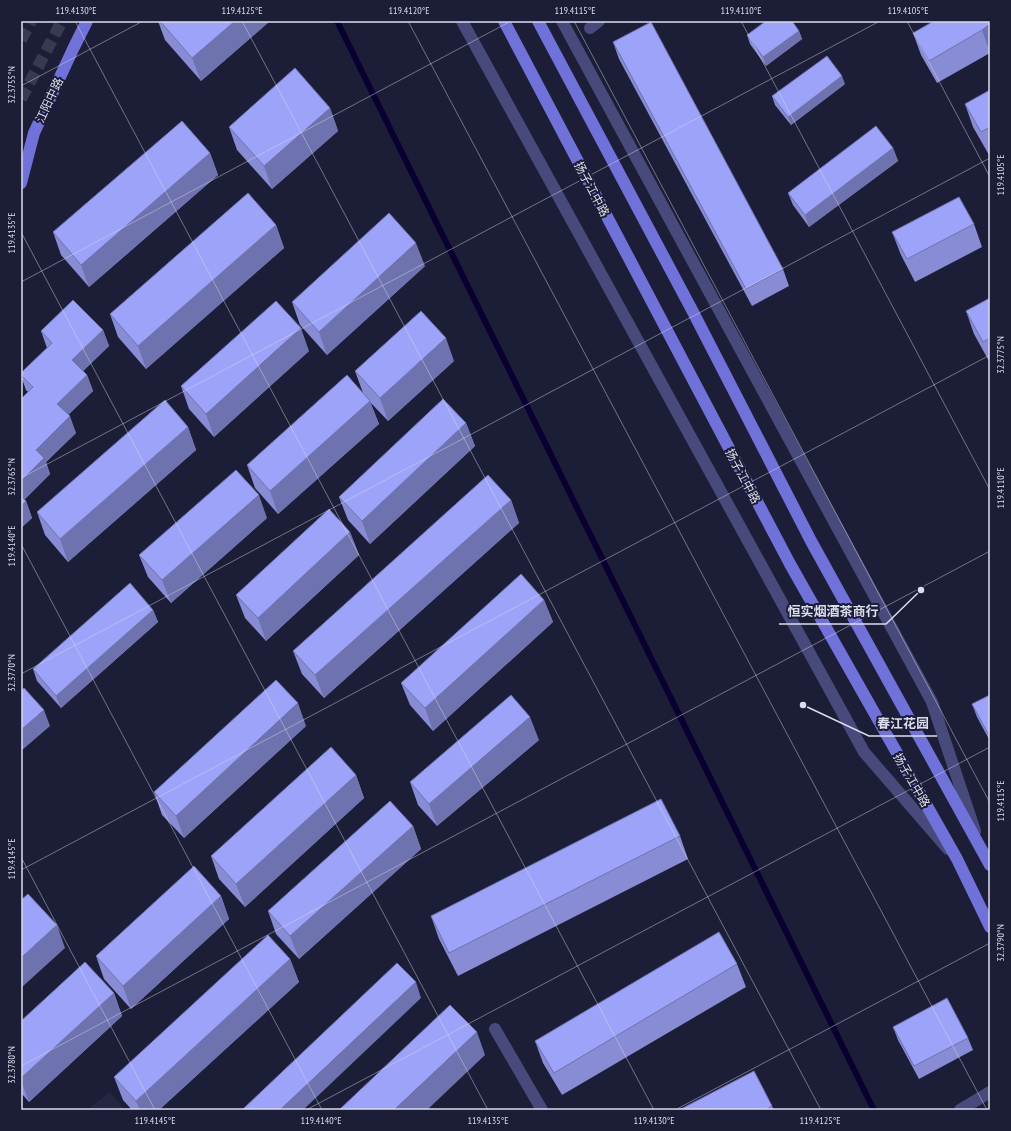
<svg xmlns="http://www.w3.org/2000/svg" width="1011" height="1131" font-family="'PT Sans Narrow','Noto Sans SC',sans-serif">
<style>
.built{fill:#242644}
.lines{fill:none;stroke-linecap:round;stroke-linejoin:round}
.stream{stroke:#090031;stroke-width:6}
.trunk-tunnel{stroke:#393a52;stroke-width:12;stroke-dasharray:12 6;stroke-linecap:butt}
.service{stroke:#484a7c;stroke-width:12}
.minor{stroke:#484a7c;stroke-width:12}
.tertiary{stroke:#484a7c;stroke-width:12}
.primary{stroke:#7071d9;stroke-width:12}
.wall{fill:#878cd5}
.shaded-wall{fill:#6e72ae}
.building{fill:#9da3f8;stroke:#6e72ae}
.ticks{fill:none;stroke:#dbddee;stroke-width:1;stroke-opacity:0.45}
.labels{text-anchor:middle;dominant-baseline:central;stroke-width:4;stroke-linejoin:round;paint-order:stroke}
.street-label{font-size:12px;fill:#dbddee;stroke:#1c1d36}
.leader{fill:none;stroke:#dbddee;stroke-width:1.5}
.callout-dot{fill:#dbddee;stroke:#1c1d36;stroke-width:1.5}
.callout-label{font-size:13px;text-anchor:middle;font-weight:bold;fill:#dbddee;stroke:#1c1d36;stroke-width:4;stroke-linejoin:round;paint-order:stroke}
.neatline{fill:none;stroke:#dbddee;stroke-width:1.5}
.ticks-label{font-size:10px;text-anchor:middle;fill:#dbddee}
</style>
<rect width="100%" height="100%" fill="#1c1d36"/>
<polygon class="built" points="110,1092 125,1110 87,1110"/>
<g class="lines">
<polyline class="stream" points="337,21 874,1110"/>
<g class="trunk-tunnel">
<polyline points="21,40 31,21"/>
<polyline points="21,99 62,21"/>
</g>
<g class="service">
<polyline points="495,1029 542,1110"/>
<polyline points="960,1110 990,1092"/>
</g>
<polyline class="minor" points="590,28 599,21"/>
<g class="tertiary">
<polyline points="462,21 864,752 948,849"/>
<polyline points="562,21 932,702 975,831"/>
</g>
<g class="primary">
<polyline points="504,21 790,564 957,859 990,927"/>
<polyline points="538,21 692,310 811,541 990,865"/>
<polyline points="21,183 34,133 74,47 87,21"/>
</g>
</g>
<g class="wall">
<polygon points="158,21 270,21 201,81 165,40"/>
<polygon points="990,21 990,53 937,83 921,55 913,33"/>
<polygon points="799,31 802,39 766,66 750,44 747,35"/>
<polygon points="613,42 783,269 789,286 752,306 619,59"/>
<polygon points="845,84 791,125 775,105 772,96"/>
<polygon points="990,90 990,154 989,155 973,127 965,104"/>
<polygon points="330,108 338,131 272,189 237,150 229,127"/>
<polygon points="893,148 898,161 809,227 793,205 788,193"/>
<polygon points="210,153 218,175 89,287 61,255 53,232"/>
<polygon points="974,224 982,247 915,282 901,255 892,232"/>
<polygon points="276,225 284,248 146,369 118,337 110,314"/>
<polygon points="425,266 327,355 300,325 292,302"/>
<polygon points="990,298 990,363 974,334 966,311"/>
<polygon points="103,330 109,346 83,371 87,375 93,391 68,415 76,433 46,462 50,474 24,500 26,501 32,518 21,528 28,392 26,390 21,376 21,373 47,348 41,331"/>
<polygon points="309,351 214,437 189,409 181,386"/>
<polygon points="454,361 388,421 370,402 379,424 278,514 255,488 247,465 363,393 355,371"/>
<polygon points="466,423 475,446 370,544 348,520 339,497"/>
<polygon points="188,427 196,450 68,562 45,535 37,512"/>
<polygon points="511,500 519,523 324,698 302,674 293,651"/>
<polygon points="267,518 171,603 148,577 139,555"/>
<polygon points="350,532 359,555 266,641 245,618 236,595"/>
<polygon points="544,600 553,622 433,731 410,705 401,683"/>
<polygon points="153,610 158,622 61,708 37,681 33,669"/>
<polygon points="990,695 990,741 977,717 972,704"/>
<polygon points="306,726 184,838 162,815 154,792"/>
<polygon points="539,740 437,826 418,805 410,782"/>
<polygon points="356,775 364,798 245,907 219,879 211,856"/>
<polygon points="413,826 421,849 299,959 276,934 268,911"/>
<polygon points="680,836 688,859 458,976 439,939 431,916"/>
<polygon points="221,896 229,919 131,1009 104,979 96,956"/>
<polygon points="290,959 299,982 159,1110 132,1110 123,1100 114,1077"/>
<polygon points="737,964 746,987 562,1095 543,1063 535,1041"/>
<polygon points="114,993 122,1016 29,1102 21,1093 21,1021"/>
<polygon points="893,1027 968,1038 973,1050 919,1079 898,1040"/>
<polygon points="772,1106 774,1110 679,1110"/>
</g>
<g class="shaded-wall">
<polygon points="235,21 270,21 201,81 192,58"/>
<polygon points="990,24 990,53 982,30"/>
<polygon points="799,31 802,39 766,66 763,57"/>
<polygon points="842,76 845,84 791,125 788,117"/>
<polygon points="330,108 338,131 272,189 264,166"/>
<polygon points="893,148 898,161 809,227 805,215"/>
<polygon points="210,153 218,175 89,287 81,265"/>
<polygon points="276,225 284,248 146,369 138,346"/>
<polygon points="416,243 425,266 327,355 319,332"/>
<polygon points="301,328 309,351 214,437 206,414"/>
<polygon points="103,330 109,346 78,376 72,360"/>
<polygon points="446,338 454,361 388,421 380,398"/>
<polygon points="87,375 93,391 63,420 57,404"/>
<polygon points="370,401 379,424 278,514 270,491"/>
<polygon points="70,416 76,433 46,462 50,474 21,503 21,481 36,450"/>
<polygon points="466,423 475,446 370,544 362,521"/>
<polygon points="188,427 196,450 68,562 60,539"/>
<polygon points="259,495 267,518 171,603 162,580"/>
<polygon points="511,500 519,523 324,698 315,675"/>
<polygon points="26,501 32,518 21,528 21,506"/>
<polygon points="350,532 359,555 266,641 258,618"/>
<polygon points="544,600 553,622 433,731 425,708"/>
<polygon points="153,610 158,622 61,708 56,696"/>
<polygon points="298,703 306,726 184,838 176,816"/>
<polygon points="44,710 50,726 21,751 21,730"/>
<polygon points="530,717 539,740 437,826 429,804"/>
<polygon points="356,775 364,798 245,907 236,884"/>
<polygon points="413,826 421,849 299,959 290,936"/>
<polygon points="221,896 229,919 131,1009 123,986"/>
<polygon points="57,925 65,948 21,988 21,958"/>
<polygon points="290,959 299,982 159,1110 140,1110 136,1101"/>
<polygon points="416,982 421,998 303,1110 280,1110"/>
<polygon points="114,993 122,1016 29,1102 21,1080 21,1078"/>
<polygon points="477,1032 485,1055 427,1110 394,1110"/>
</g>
<g class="building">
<polygon points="160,21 235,21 192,58"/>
<polygon points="766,21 792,21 799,31 763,57 747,35"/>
<polygon points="934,21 990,21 990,24 982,30 929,61 913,33"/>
<polygon points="651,22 783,269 746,289 613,42"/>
<polygon points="827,56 842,76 788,117 772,96"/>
<polygon points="295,68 330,108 264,166 229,127"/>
<polygon points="990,90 990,127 981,132 965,104"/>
<polygon points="182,121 210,153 81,265 53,232"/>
<polygon points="876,126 893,148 805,215 788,193"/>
<polygon points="248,193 276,225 138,346 110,314"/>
<polygon points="959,197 974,224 907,259 892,232"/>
<polygon points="389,213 416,243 319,332 292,302"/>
<polygon points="990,298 990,338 983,342 966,311"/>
<polygon points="73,300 103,330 72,360 87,375 57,404 70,416 36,450 44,458 21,481 21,399 33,387 21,375 21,373 52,343 41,331"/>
<polygon points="276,301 301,328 206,414 181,386"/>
<polygon points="421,311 446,338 380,398 355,371"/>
<polygon points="347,375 370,401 270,491 247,465"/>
<polygon points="443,399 466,423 362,521 339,497"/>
<polygon points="165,400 188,427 60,539 37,512"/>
<polygon points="236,470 259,495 162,580 139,555"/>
<polygon points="488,475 511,500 315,675 293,651"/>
<polygon points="21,496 26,501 21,506"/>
<polygon points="329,509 350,532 258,618 236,595"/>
<polygon points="521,574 544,600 425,708 401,683"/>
<polygon points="130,583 153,610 56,696 33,669"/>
<polygon points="276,680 298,703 176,816 154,792"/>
<polygon points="24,688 44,710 21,730 21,691"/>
<polygon points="511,695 530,717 429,804 410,782"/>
<polygon points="990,695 990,737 972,704"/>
<polygon points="331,747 356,775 236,884 211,856"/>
<polygon points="661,799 680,836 449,953 431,916"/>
<polygon points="390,801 413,826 290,936 268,911"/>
<polygon points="194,866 221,896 123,986 96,956"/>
<polygon points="28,894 57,925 21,958 21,900"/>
<polygon points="719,932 737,964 554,1073 535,1041"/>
<polygon points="268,935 290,959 136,1101 114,1077"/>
<polygon points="85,962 114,993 21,1078 21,1021"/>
<polygon points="397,963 416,982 280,1110 242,1110"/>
<polygon points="947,998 968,1038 914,1066 893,1027"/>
<polygon points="450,1005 477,1032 394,1110 339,1110"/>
<polygon points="754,1071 772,1106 765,1110 679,1110"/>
</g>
<path class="ticks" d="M75,21L654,1110M242,21L821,1110M408,21L987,1110M574,21L990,803M741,21L990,490M907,21L990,177M21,86L143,21M21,232L488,1110M21,282L511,21M21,478L880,21M21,544L322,1110M21,674L990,158M21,857L155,1110M21,870L990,355M21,1066L990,551M306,1110L990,747M675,1110L990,943"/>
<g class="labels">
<g class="street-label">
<text transform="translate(49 100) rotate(-65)">江阳中路</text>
<text transform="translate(592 189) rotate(62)">扬子江中路</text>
<text transform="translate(743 476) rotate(62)">扬子江中路</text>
<text transform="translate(912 780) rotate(60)">扬子江中路</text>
</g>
</g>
<path class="leader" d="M921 590L886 624H779M803 705L869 736H937"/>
<g class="callout-dot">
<circle cx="921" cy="590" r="4"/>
<circle cx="803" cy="705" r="4"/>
</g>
<g class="callout-label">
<text x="833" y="616">恒实烟酒茶商行</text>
<text x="903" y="728">春江花园</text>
</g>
<rect width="1011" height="1131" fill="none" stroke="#1c1d36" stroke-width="44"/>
<rect x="22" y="22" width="967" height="1087" class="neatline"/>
<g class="ticks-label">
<text x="76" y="14">119.4130°E</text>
<text x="242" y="14">119.4125°E</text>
<text x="409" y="14">119.4120°E</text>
<text x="575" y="14">119.4115°E</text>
<text x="741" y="14">119.4110°E</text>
<text x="908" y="14">119.4105°E</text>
<text transform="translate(11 85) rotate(-90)" y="4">32.3755°N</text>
<text transform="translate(1000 175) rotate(-90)" y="4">119.4105°E</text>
<text transform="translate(11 233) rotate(-90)" y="4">119.4135°E</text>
<text transform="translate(1000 355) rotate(-90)" y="4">32.3775°N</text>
<text transform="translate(11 477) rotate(-90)" y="4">32.3765°N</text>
<text transform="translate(1000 488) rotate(-90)" y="4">119.4110°E</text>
<text transform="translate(11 546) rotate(-90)" y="4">119.4140°E</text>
<text transform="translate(11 673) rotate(-90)" y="4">32.3770°N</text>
<text transform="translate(1000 801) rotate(-90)" y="4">119.4115°E</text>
<text transform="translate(11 859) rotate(-90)" y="4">119.4145°E</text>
<text transform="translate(1000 943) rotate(-90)" y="4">32.3790°N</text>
<text transform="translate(11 1065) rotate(-90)" y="4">32.3780°N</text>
<text x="155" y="1124">119.4145°E</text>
<text x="321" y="1124">119.4140°E</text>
<text x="488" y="1124">119.4135°E</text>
<text x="654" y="1124">119.4130°E</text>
<text x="820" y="1124">119.4125°E</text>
</g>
</svg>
